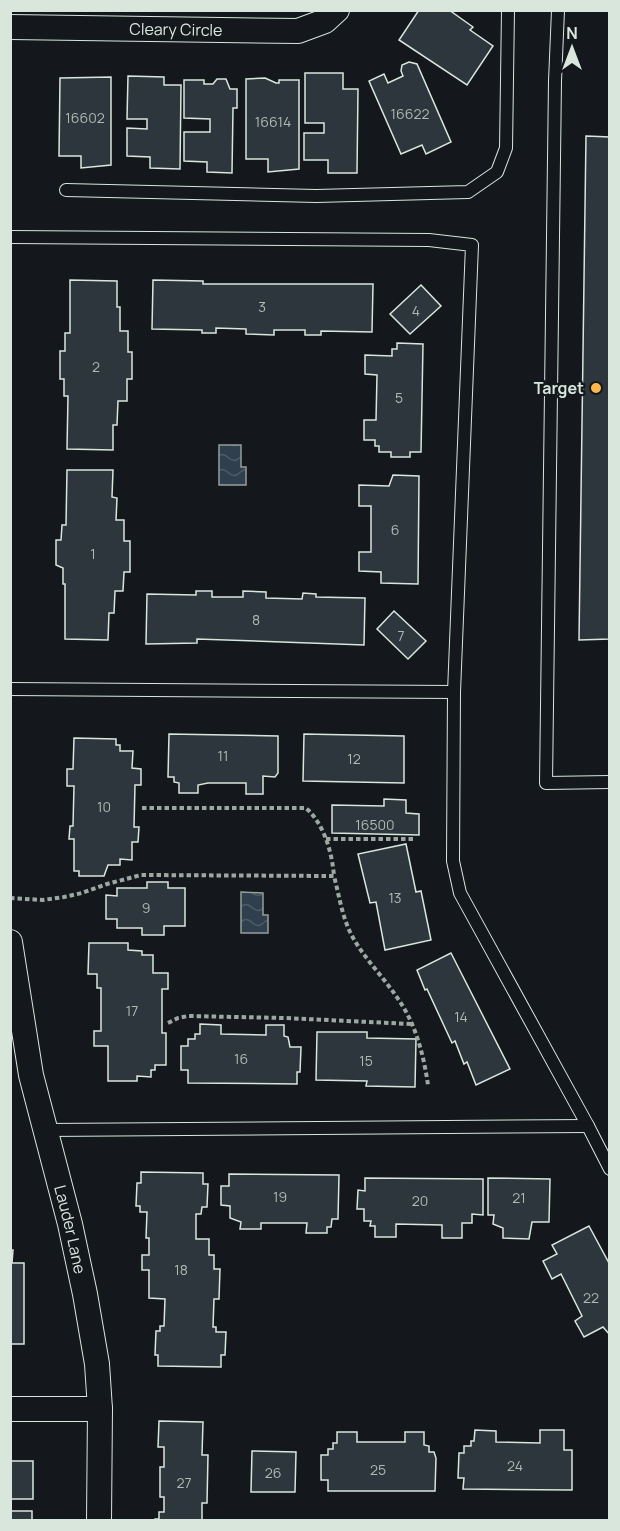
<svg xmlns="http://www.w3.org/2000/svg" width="620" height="1531" font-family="Manrope,sans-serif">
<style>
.water{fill:url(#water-waves);stroke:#939e99;stroke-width:1.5}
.building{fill:#2c363c;stroke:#d8e6dc;stroke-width:1.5}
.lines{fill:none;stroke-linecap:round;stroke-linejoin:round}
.lane-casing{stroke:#d8e6dc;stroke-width:14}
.street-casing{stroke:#d8e6dc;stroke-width:26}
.path{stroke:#9da8a2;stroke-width:4;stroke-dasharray:4.5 3;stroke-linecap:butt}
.lane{stroke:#14181c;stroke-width:12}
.street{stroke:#14181c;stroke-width:24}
.poi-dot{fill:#ffb74d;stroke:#14181c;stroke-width:2}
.labels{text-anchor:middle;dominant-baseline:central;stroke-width:4.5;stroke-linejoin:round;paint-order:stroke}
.number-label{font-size:14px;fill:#adbab4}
.street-label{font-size:16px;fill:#d8e6dc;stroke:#14181c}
.poi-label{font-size:16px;font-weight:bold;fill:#d8e6dc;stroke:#14181c;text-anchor:end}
</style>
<defs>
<pattern id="water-waves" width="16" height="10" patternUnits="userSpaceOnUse" patternTransform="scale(1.5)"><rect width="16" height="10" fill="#2f3f4d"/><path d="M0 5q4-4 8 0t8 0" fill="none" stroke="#4c5b66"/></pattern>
</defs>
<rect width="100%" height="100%" fill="#14181c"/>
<g class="water">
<polygon points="219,445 241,445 241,467 246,467 246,485 219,485"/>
<polygon points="241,892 263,893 263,915 268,915 268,933 241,933"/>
</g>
<g class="building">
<polygon points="419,10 449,10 473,27 470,30 493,46 467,85 399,40"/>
<polygon points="409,62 417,64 451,142 426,154 422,145 401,154 369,81 384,74 388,83 403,76 401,71 402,65"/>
<polygon points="305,73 343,73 343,89 358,89 357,173 328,173 328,160 304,160 304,133 324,133 324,123 305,123"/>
<polygon points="128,76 164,77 164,85 181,85 180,169 150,168 150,157 127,156 127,128 147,129 147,119 127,119"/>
<polygon points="111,77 111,165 81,168 81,156 59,156 60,78"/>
<polygon points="265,78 276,83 279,83 279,80 299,80 299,169 268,172 268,159 246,159 246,79"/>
<polygon points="217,79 226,79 230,89 237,89 237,108 233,108 232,173 207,172 207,162 184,161 184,132 210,132 210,119 184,118 184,80 204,80 204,84 213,84"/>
<polygon points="586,136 610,137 610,639 579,640"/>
<polygon points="70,280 117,281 117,307 120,307 120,331 128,331 128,352 132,352 132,379 127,379 127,401 118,401 117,425 113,425 113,450 67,449 68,396 64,396 64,379 60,379 60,351 65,351 65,333 70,333"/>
<polygon points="153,280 203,281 203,284 373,284 372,332 321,331 321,335 305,335 305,330 274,330 274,335 246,334 246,329 216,328 216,333 202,333 202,330 152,329"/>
<polygon points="421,285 441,306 410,334 390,314"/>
<polygon points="397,343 423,344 421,452 410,452 410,457 391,457 391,452 379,452 379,446 375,446 375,440 364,440 364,420 376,420 377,375 365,374 365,355 392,356 392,349 397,349"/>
<polygon points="67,470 113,470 112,497 117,498 116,520 124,520 124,541 130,541 130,572 124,572 123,591 115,591 114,613 109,613 108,640 65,639 65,584 63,584 63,568 56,565 56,540 61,540 62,525 66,525"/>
<polygon points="393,475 419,476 418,584 381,583 381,572 359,571 359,552 371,552 371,506 359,506 359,485 389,486"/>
<polygon points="196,591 212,591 212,597 243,597 243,591 266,592 266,598 302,599 303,593 316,594 316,597 365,598 364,645 197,639 197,643 146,644 147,594 196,595"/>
<polygon points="394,611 426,641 408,659 377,629"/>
<polygon points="169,734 278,736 278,773 275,777 263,776 263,794 246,794 246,783 208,783 198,785 198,793 179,793 179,783 174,782 174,777 168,777"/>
<polygon points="304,734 404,736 404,783 303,781"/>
<polygon points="74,738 116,739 116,745 120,745 120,751 133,751 132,768 141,769 141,785 135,785 134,827 139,827 138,842 132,842 132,860 120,859 120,865 108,865 104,876 79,876 79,871 74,871 74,839 69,839 70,826 73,826 74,786 67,786 67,769 73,769"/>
<polygon points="384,799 406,800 406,813 419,814 419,835 332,833 332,805 384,806"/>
<polygon points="406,844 416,892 421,891 431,940 385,950 376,902 370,903 358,854"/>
<polygon points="147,882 168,882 168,888 185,888 185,926 164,926 164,935 142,935 142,928 117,928 117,919 106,919 106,895 117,896 117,888 147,888"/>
<polygon points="89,943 128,943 128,950 142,951 142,955 153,955 153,973 168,973 168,989 162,989 162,1033 166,1033 166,1065 155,1065 155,1070 151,1070 151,1077 137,1076 137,1081 108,1081 108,1046 94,1046 94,1031 101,1031 101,988 97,988 97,974 88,974"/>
<polygon points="451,953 510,1069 476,1085 467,1062 464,1064 455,1041 452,1043 427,989 425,990 417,970"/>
<polygon points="200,1024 221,1025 221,1034 266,1035 266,1025 284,1025 284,1036 288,1037 290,1047 301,1047 300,1072 297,1072 297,1084 188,1083 188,1070 181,1070 181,1046 188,1046 188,1039 195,1039 195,1034 200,1034"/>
<polygon points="317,1032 367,1032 367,1038 416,1039 415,1087 366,1086 367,1081 316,1080"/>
<polygon points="141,1172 203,1173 203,1184 208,1184 207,1207 202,1207 201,1214 196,1214 196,1239 209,1239 209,1255 214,1255 214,1269 220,1269 219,1299 214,1299 213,1327 216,1327 216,1332 226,1332 225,1355 221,1355 221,1367 158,1366 158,1355 155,1355 156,1331 160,1331 160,1326 164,1326 165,1299 149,1298 149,1270 142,1270 142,1255 149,1255 149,1238 146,1238 147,1212 140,1212 140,1206 136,1206 137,1183 141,1183"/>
<polygon points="229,1174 339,1175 338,1219 332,1219 331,1227 327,1227 327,1233 306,1233 307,1223 261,1223 261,1229 240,1229 241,1222 230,1218 230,1206 221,1205 221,1186 229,1186"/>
<polygon points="365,1178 483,1179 483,1215 472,1214 472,1223 462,1223 462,1238 442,1238 442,1225 396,1224 396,1237 375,1237 375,1226 370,1226 371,1221 364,1221 364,1209 357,1209 358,1190 365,1191"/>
<polygon points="488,1178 550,1179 549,1222 532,1222 529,1239 503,1238 503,1228 493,1224 494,1215 488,1215"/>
<polygon points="589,1226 610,1265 610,1335 603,1327 584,1337 575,1321 582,1316 561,1274 552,1279 543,1261 557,1254 552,1245"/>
<polygon points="10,1250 13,1250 12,1263 24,1263 24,1344 10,1344"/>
<polygon points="159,1421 203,1422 202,1455 208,1455 207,1503 202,1503 202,1520 155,1520 155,1519 159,1519 159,1512 164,1512 164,1497 160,1497 160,1467 164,1467 164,1447 158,1447"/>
<polygon points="475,1430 496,1431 496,1442 540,1443 540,1430 564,1430 564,1450 572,1450 572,1490 463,1489 464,1478 458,1478 459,1453 464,1453 464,1446 471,1446 471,1441 474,1441"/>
<polygon points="337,1432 357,1432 357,1442 405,1442 405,1432 424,1432 424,1445 429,1446 429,1452 434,1452 436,1458 435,1491 328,1491 328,1480 321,1480 321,1455 328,1455 328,1449 333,1449 333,1443 337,1443"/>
<polygon points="252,1451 296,1452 295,1492 251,1492"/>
<rect x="10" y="1461" width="23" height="38"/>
<rect x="10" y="1511" width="22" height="9"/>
</g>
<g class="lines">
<defs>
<g id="lane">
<polyline points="558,10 555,81 546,783 610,782"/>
<polyline points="66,190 316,196 468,192 497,172 506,148 508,10"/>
<polyline points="10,237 429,240 472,245 454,692 453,861 460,893 588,1126 610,1169"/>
<polyline points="10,689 454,692"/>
<polyline points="45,1130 588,1126"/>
</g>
<g id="street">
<path id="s1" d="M10,27L298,31L325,21L337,10"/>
<path id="s2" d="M10,942L31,1075L70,1224L85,1294L97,1364L100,1409L99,1520"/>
<polyline points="10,1409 100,1409"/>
</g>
</defs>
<use href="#lane" class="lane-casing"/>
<use href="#street" class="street-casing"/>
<g class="path">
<path d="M142,808H306C324,824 332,852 334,876"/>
<polyline points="326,839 414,839"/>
<path d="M10,898L43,900L64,897L82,893L107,884L141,875L334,876C339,895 342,916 351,934C364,959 385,978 400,1002C416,1025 424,1057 428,1085"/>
<polyline points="168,1023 178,1018 188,1016 285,1018 411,1024"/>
</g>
<use href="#lane" class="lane"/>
<use href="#street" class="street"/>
</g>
<circle class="poi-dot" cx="596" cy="388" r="6"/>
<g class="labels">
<g class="number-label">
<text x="410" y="113">16622</text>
<text x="85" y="117">16602</text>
<text x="273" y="121">16614</text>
<text x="262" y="306">3</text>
<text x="416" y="310">4</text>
<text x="96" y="366">2</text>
<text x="399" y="397">5</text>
<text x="395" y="529">6</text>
<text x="93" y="553">1</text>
<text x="256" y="619">8</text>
<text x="401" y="635">7</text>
<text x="223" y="755">11</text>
<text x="354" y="758">12</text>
<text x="104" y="806">10</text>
<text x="375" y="824">16500</text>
<text x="395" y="897">13</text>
<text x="146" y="907">9</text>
<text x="132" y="1010">17</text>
<text x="461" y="1016">14</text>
<text x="241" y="1058">16</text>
<text x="366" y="1060">15</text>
<text x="280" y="1196">19</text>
<text x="519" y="1197">21</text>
<text x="420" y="1200">20</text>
<text x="181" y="1269">18</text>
<text x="591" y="1297">22</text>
<text x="515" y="1465">24</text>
<text x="378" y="1469">25</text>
<text x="273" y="1472">26</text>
<text x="184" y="1482">27</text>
</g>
<g class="street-label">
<text stroke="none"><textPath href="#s1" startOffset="166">Cleary Circle</textPath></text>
<text stroke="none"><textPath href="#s2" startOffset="294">Lauder Lane</textPath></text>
</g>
<g class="poi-label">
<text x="584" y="388">Target</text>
</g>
</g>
<rect width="620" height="1531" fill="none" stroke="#d8e6dc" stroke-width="24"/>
<g transform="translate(572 48)" stroke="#14181c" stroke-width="4.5" paint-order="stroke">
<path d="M0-4.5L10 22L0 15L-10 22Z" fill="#d8e6dc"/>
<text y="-9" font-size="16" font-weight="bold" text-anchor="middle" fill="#d8e6dc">N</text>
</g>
</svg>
